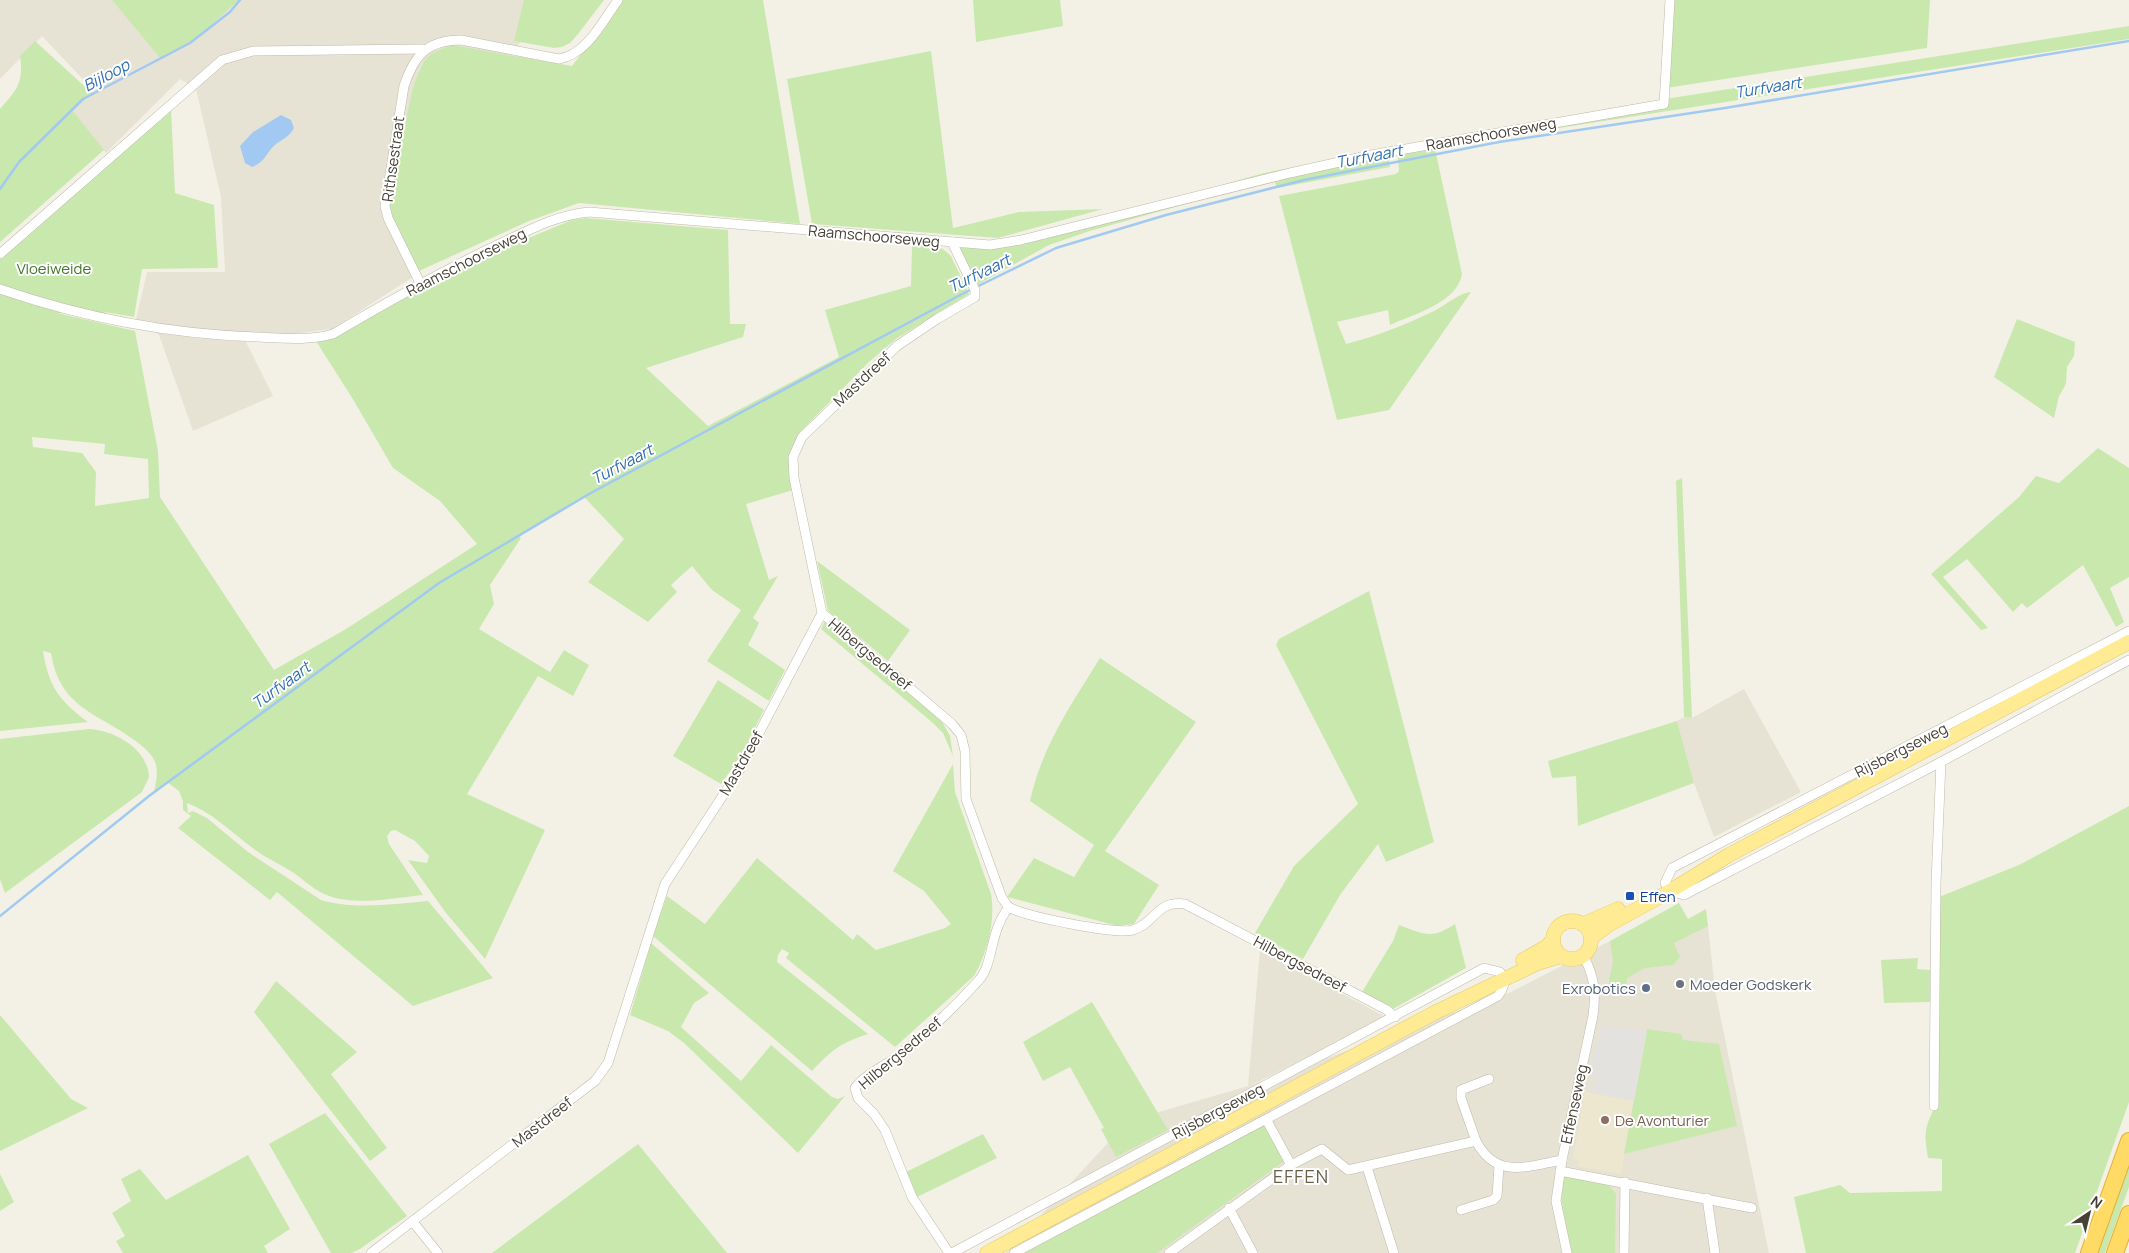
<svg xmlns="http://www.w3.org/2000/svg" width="2129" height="1253" font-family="Manrope,sans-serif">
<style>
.residential{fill:#e7e3d4}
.education{fill:#ede7d0}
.green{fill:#c9e8ae;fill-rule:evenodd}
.parking{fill:#e4e2de}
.water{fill:#a1c9f1}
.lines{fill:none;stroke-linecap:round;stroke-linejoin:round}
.stream{stroke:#a1c9f1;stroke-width:2.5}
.street-casing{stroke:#bfb9a9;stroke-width:10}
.primary-casing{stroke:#e5ca62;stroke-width:15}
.highway-casing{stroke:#e0b134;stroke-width:18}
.street{stroke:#fff;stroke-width:9}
.primary{stroke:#ffeb93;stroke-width:14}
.highway{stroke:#ffda65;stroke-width:16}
.transit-dot{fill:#1a4fb4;stroke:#fff;stroke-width:2}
.worship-dot{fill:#6b7280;stroke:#fff;stroke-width:2}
.service-dot{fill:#5c6f8a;stroke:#fff;stroke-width:2}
.education-dot{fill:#8d6e63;stroke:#fff;stroke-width:2}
.labels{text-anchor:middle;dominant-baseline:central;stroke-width:4;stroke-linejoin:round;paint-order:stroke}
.street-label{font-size:15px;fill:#464135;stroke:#fff}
.park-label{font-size:15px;fill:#3f7928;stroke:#fff}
.transit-label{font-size:15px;fill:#164399;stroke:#fff;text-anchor:start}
.worship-label{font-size:15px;fill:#5b616d;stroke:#fff;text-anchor:start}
.service-label{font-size:15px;fill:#4e5e75;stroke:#fff;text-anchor:end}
.education-label{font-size:15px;fill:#785e54;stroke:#fff;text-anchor:start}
.water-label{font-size:16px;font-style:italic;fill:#2d6eb4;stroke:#fff}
.quarter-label{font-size:18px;letter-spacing:1px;fill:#69604c;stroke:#fff}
</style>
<rect width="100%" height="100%" fill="#f3f1e6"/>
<g class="residential">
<polygon points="0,0 534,0 519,45 502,69 413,277 332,329 245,340 273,396 193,431 159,335 136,319 147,272 225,272 221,197 196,89 180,79 106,153 69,109 93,90 42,36 0,79"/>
<polygon points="1744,689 1801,792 1714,837 1694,783 1677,721 1684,717 1692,718"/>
<polygon points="1708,926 1715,990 1769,1253 1006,1253 1128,1121 1248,1086 1260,950 1386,1017 1254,1084 1511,992 1610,941"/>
</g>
<polygon class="education" points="1585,1092 1634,1101 1621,1174 1578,1166 1579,1160 1573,1159"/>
<g class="green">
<polygon points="112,0 239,0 192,42 161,59"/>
<polygon points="524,0 604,0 578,34 570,43 562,47 554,48 514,41"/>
<polygon points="622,0 763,0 800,224 579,203 529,221 419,271 394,220 388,200 414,84 424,61 432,53 452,45 572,66"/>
<polygon points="973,0 1060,0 1063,26 976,42"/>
<polygon points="1672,0 1930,0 1927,48 1666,88"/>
<polygon points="2129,26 2129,39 1502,137 1500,128 1665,99"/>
<path d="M35,41L93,94L72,110L104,150L0,242V109C17,90 24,82 20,56Z"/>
<polygon points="931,51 953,228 1019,212 1103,209 998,238 812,224 787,79"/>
<path d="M171,108L175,193L214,205L218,268L142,269L134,317L105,312V315L57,313L135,331L158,451L160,497L274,670L346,629L477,544L440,501L393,468L354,401L316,341C355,330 386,305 421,287C470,261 521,241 572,220L586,218L728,230L730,324H746L743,337L646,368L708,426L839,357L825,310L911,286L912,245L943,249L951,256L969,294L896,339L869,362L800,432C788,452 788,467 793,490L746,504L769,580L778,576L753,618L759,623L748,645L785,670L769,701L707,661L741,610L712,590L692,566L671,585L677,592L648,622L588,582L624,539L584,497L518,535L521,538L490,585L494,604L479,629L550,672L564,650L589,665L573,696L538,676L467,794L545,830L485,959L446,913L408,860L427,863L429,856L415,841L395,830L391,831L387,836L389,844L423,895C392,898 353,907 324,894C311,888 301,877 289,870C276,862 262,856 250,846C229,830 211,812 187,803L188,813L193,811L207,818L248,852L321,900C355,910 392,904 428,901L493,978L413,1006L277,892L270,900L178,828L191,816L183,810V801L179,791L167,782L154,792C156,783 158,774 156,765C154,756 144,747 137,742C97,712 60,709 51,653L43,651C49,688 60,701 88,722L0,731V253ZM32,437L105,444L104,454L148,459L149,498L95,506L96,472L82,453L33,447Z"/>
<path d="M1493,130L1494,139L1435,149L1462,274C1457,303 1414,314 1390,325L1388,310L1337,322L1346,344C1377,336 1405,325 1434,311C1446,305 1459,293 1471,292L1389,410L1337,420L1279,196L1396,174L1399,171L1397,147Z"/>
<polygon points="1388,149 1390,167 1277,188 1274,180 1264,182 1090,231 1049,245 975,286 961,256 960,248 1004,247 1264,173"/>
<polygon points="2017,319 2075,342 2074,356 2067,367 2066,384 2059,396 2054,418 1994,377"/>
<polygon points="2098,448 2129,468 2129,577 2110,588 2124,622 2116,627 2083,565 2027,608 2022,603 2013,612 1967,559 1943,577 1988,628 1981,630 1931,574 2019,497 2036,476 2059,483"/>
<polygon points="1682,478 1692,718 1684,717 1676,481"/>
<polygon points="817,561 910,630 888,661 828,611"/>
<polygon points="1369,591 1434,842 1386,862 1378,844 1340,895 1303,959 1255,933 1294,866 1358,804 1276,645 1279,639"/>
<polygon points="825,621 940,718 950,736 953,756 943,733 933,723 821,629"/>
<path d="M1100,658L1196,722L1105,851L1159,885L1134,924L1118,926L1007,897L1034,858L1074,877L1094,845L1030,801C1042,746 1071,705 1100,658Z"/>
<polygon points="718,680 764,710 741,755 721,784 673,756"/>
<polygon points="1677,721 1694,783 1578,826 1576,776 1552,778 1548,761"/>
<path d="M89,729C114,730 148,749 149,777L142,792L5,893L0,879V739Z"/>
<path d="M953,764L955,792L991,894C996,920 987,954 974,976L895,1047L786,958L789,953L782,949L778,955L777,962L868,1034C839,1044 833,1049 812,1071L653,936L667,896L705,924L757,858L853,940L857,934L876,950L945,928L951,924L924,891L893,871Z"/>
<path d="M2129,806V1102L2075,1253H1806L1794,1197L1840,1185L1850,1193L1942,1191V1159L1928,1158C1924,1132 1924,1130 1935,1106L1939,897L2019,865Z"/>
<polygon points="1679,903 1688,919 1706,909 1708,926 1674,943 1680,957 1673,965 1645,968 1627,978 1626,991 1616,987 1607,992 1613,961 1610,941"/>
<path d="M1455,924L1466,968L1393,1009L1362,992L1393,941L1399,925C1424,934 1431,940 1455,924Z"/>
<polygon points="651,943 709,993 694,1003 681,1027 741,1081 771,1045 832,1097 838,1099 845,1096 798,1153 684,1043 668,1031 630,1015"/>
<polygon points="1918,958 1917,969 1930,970 1930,1002 1884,1003 1881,960"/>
<polygon points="276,981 357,1052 331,1074 387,1148 370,1161 254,1012"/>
<polygon points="1092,1002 1168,1130 1116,1157 1101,1129 1104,1128 1070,1067 1043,1081 1023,1042"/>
<polygon points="0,1015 71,1099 88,1108 0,1151"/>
<polygon points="1647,1029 1681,1034 1683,1040 1719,1044 1737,1126 1624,1154"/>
<polygon points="325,1113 407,1216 360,1249 351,1253 331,1253 269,1144"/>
<polygon points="1264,1125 1286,1160 1157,1253 1024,1253"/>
<polygon points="983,1134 997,1158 915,1198 906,1172"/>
<polygon points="638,1144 727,1253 492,1253"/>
<polygon points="248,1155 290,1229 264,1246 268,1253 123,1253 116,1241 125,1236 112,1213 131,1201 121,1179 140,1169 166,1200"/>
<polygon points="2129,1163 2129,1187 2105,1253 2096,1253"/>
<polygon points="0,1174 14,1202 0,1211"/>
<polygon points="1563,1176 1609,1185 1616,1194 1615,1253 1571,1253 1562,1202"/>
</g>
<polygon class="parking" points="1601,1025 1647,1032 1634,1101 1592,1093 1596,1082 1593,1076 1588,1076"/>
<path class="water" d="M281,115L291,120L294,128C289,137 284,138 276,144C266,152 266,162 252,167L245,163L240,146L253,132Z"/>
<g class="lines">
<g class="stream">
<polyline points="0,189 19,162 83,99 190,43 230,12 240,0"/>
<polyline points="0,916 149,796 439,583 589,494 962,294 1056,248 1166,215 1304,180 1499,142 1725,108 2129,41"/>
</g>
<defs>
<g id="street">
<polyline points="0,254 222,60 253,51 423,49"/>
<path d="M420,283L388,218L385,206L404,86C414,56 427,40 461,40L559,59C587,54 602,22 618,0"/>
<path d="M0,289C84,318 169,334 257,337C283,338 308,341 333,334C387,302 441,272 497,245C527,231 556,215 589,212L990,245L1021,240L1290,173L1371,155L1664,104L1670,0"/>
<path d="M822,613L952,724L961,735L965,751L966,799L1002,898C1004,900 1006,905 1009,907C1021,916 1118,935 1133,930C1156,923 1156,900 1185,904L1387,1010L1395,1017"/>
<polyline points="2129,631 1672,868 1665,883 1670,891 1684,895 1941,762 2129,660"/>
<polyline points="1934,1106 1936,883 1941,762"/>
<polyline points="1267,1121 1291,1165"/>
<polyline points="1476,1141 1461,1098 1461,1090 1489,1079"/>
<polyline points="1367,1167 1394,1253"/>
<polyline points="1560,1171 1752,1208"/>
<polyline points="1707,1198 1715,1253"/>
<polyline points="1229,1208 1253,1253"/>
<polyline points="1461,1210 1493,1200 1497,1196 1499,1166"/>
<polyline points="413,1222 438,1253"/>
<polyline points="371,1253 595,1081 608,1063 665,884 739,771 822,613 794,478 793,457 802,437 897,346 937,319 975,297 975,290 952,242"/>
<path d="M949,1253L912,1197L885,1130L874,1114L858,1098L855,1088C865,1074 887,1065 901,1054C928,1032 955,1007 979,980C994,963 989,932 1009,907"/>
<path d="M952,1253L1484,968L1500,972C1506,982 1505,986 1498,996L1014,1253"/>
<path d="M1169,1253L1291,1165L1322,1149L1348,1170L1476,1141C1496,1180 1528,1166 1562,1160"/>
<path d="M1567,1253L1556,1201L1562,1160L1593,1016C1596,993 1595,978 1584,957"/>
<polyline points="1624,1253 1625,1182"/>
</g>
<g id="primary">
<circle cx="1572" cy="940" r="19"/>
<polyline points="1584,924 1618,909"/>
<polyline points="1592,937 1610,924 1670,891 1729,855 2129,642"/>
<polyline points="1523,960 1546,947 1553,940"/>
<polyline points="987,1253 1434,1013 1538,963 1561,956"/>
</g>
<g id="highway">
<polyline points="2089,1253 2129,1141"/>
<polyline points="2115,1253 2129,1214"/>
</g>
</defs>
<use href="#street" class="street-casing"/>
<use href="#primary" class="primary-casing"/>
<use href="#highway" class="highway-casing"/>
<use href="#street" class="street"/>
<use href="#primary" class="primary"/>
<use href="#highway" class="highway"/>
</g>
<rect class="transit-dot" x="1625" y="891" width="10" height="10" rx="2.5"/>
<circle class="worship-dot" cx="1680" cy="984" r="5"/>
<circle class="service-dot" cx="1646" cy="988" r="5"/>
<circle class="education-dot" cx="1605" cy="1120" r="5"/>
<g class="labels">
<g class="street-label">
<text transform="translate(1491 134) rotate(-10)">Raamschoorseweg</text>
<text transform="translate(393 159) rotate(-82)">Rithsestraat</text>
<text transform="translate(874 236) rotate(5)">Raamschoorseweg</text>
<text transform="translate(466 262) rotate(-27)">Raamschoorseweg</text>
<text transform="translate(862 379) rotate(-43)">Mastdreef</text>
<text transform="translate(870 654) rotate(40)">Hilbergsedreef</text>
<text transform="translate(1901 750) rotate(-27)">Rijsbergseweg</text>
<text transform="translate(741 763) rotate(-60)">Mastdreef</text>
<text transform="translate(1300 964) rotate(28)">Hilbergsedreef</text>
<text transform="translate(900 1053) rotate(-40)">Hilbergsedreef</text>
<text transform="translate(1574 1104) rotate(-78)">Effenseweg</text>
<text transform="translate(1218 1111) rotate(-28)">Rijsbergseweg</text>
<text transform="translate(542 1122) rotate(-38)">Mastdreef</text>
</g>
<g class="park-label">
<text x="54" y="268">Vloeiweide</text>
</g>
<g class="transit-label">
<text x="1640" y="896">Effen</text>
</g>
<g class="worship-label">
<text x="1690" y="984">Moeder Godskerk</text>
</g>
<g class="service-label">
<text x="1636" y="988">Exrobotics</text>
</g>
<g class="education-label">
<text x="1615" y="1120">De Avonturier</text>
</g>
<g class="water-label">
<text transform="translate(106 75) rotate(-28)">Bijloop</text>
<text transform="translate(1768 87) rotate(-9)">Turfvaart</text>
<text transform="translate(1369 156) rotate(-11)">Turfvaart</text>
<text transform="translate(979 273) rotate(-26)">Turfvaart</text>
<text transform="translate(622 464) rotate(-28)">Turfvaart</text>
<text transform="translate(281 685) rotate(-36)">Turfvaart</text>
</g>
<g class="quarter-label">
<text x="1301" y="1176">EFFEN</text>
</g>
</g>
<g transform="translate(2089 1213) rotate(35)" stroke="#ffffff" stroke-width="4" paint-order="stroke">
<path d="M0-4L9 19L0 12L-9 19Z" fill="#464135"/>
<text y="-8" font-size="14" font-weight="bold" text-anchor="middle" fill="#464135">N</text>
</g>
</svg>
